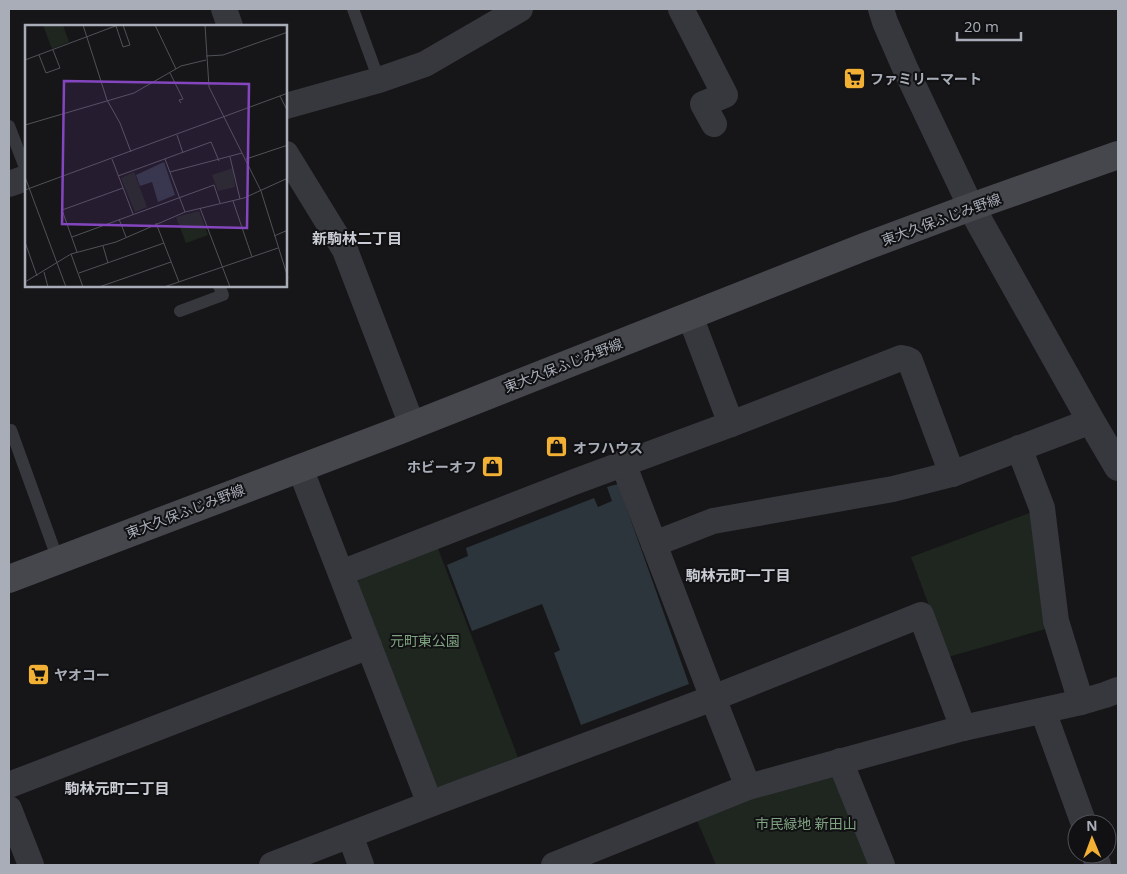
<svg xmlns="http://www.w3.org/2000/svg" width="1127" height="874" font-family="'Open Sans','Noto Sans JP',sans-serif">
<style>
.green{fill:#1e261f}
.water{fill:#2c353c}
.lines{fill:none;stroke-linecap:round;stroke-linejoin:round}
.service{stroke:#37383d;stroke-width:12}
.minor{stroke:#37383d;stroke-width:26}
.tertiary{stroke:#37383d;stroke-width:28}
.secondary{stroke:#45474d;stroke-width:28}
.labels{text-anchor:middle;dominant-baseline:central;stroke-width:4;stroke-linejoin:round;paint-order:stroke}
.poi-label{font-size:14px;font-weight:bold;fill:#a8adb8;stroke:#111113;text-anchor:start}
.street-label{font-size:14px;fill:#a8adb8;stroke:#111113}
.park-label{font-size:14px;fill:#7fa381;stroke:#111113}
.neighbourhood-label{font-size:15px;font-weight:bold;fill:#c9ccd4;stroke:#111113}
.inset-road{fill:none;stroke:#505258;stroke-width:1}
.view{fill:#8446be;fill-opacity:0.15;stroke:#8446be;stroke-width:2.5}
.inset-edge{fill:none;stroke:#a8adb8;stroke-width:2.5}
</style>
<rect width="100%" height="100%" fill="#161618"/>
<g class="green">
<polygon points="1035,511 1049,628 948,657 911,557"/>
<polygon points="437,546 519,760 444,789 433,785 356,585 361,576"/>
<polygon points="827,773 836,779 870,865 716,865 696,818"/>
</g>
<polygon class="water" points="618,484 689,684 581,725 554,653 560,650 542,604 472,631 447,565 468,556 466,548 594,498 598,507 612,501 607,487"/>
<g class="lines">
<g class="service">
<polyline points="353,9 379,80"/>
<polyline points="9,126 26,170"/>
<polyline points="180,311 223,295 219,286"/>
<polyline points="11,430 58,560"/>
</g>
<g class="minor">
<polyline points="224,9 230,26"/>
<polyline points="681,9 725,95 703,104 714,124"/>
<polyline points="881,9 885,22 905,68 971,207"/>
<polyline points="286,106 379,80 425,64 520,9"/>
<polyline points="286,154 345,250 412,425"/>
<polyline points="9,184 26,178"/>
<polyline points="690,316 731,424"/>
<polyline points="1019,448 1042,508 1056,621 1081,702"/>
<polyline points="623,463 713,698 748,787"/>
<polyline points="300,468 430,804"/>
<polyline points="654,544 713,521 893,489 952,474 1091,421"/>
<polyline points="341,573 574,482 731,424 901,358 906,359 910,361 952,474"/>
<polyline points="1043,711 1084,824"/>
<polyline points="840,761 882,865"/>
<polyline points="9,785 369,646"/>
<polyline points="9,809 31,865"/>
<polyline points="350,835 361,865"/>
<polyline points="1094,854 1098,865"/>
<polyline points="272,865 430,804 713,698 921,615 963,728"/>
<polyline points="554,865 748,787 963,728 1081,702 1105,695 1118,690"/>
</g>
<polyline class="tertiary" points="971,207 1091,421 1118,467"/>
<polyline class="secondary" points="9,579 398,431 864,247 971,207 1118,155"/>
</g>
<defs>
<symbol id="supermarket-square" viewBox="-11 -11 22 22"><rect x="-9" y="-9" width="18" height="18" rx="4" fill="#f2b134" stroke="#111113"/><path d="M-6-5.5h2.5l.6 2H6L4.5 2H-2.5L-4.4-4H-6ZM-1.5 3.2a1.3 1.3 0 1 0 .1 0ZM3 3.2a1.3 1.3 0 1 0 .1 0Z" fill="#111"/></symbol>
<symbol id="shop-square" viewBox="-11 -11 22 22"><rect x="-9" y="-9" width="18" height="18" rx="4" fill="#f2b134" stroke="#111113"/><path d="M-5-2.5h2.3a2.7 3.5 0 0 1 5.4 0H5L5.5 6h-11ZM-1.5-2.5h3a1.5 2.3 0 0 0-3 0Z" fill="#111"/></symbol>
</defs>
<g fill-rule="evenodd">
<use href="#supermarket-square" x="842" y="66" width="25" height="25"/>
<use href="#shop-square" x="544" y="434" width="25" height="25"/>
<use href="#shop-square" x="480" y="454" width="25" height="25"/>
<use href="#supermarket-square" x="26" y="662" width="25" height="25"/>
</g>
<g class="labels">
<g class="poi-label">
<text x="870" y="78">ファミリーマート</text>
<text x="573" y="447">オフハウス</text>
<text x="477" y="466" text-anchor="end">ホビーオフ</text>
<text x="54" y="674">ヤオコー</text>
</g>
<g class="street-label">
<text transform="translate(941 219) rotate(-20)">東大久保ふじみ野線</text>
<text transform="translate(563 365) rotate(-21)">東大久保ふじみ野線</text>
<text transform="translate(185 511) rotate(-21)">東大久保ふじみ野線</text>
</g>
<g class="park-label">
<text x="425" y="640">元町東公園</text>
<text x="806" y="823">市民緑地 新田山</text>
</g>
<g class="neighbourhood-label">
<text x="357" y="238">新駒林二丁目</text>
<text x="738" y="575">駒林元町一丁目</text>
<text x="117" y="788">駒林元町二丁目</text>
</g>
</g>
<g transform="translate(25 25)">
<rect width="262" height="262" fill="#161618"/>
<path d="M18,0H38L44,17L27,24ZM208,143L210,162L193,166L187,150ZM109,147L122,182L110,187L96,153ZM174,186L183,210L161,218L151,192Z" fill="#1e261f"/>
<path d="M139,137L150,170L133,177L127,157L115,161L111,150Z" fill="#2c353c"/>
<path class="inset-road" d="M58,0L82,75L95,98L106,127M130,0L151,44M180,0L184,62L236,166L263,253M91,1L98,22L105,20L98,0M14,30L21,48L35,43L28,25M181,31L198,30L263,7M0,35L93,0M145,48L158,74L154,75L156,78M255,71L263,87M0,100L109,68L156,41L181,35M152,110L158,128M205,132L215,174M87,134L108,189M140,134L160,187M221,134L263,120M145,147L217,128M93,151L186,117L194,136M0,152L41,262M0,165L263,68M208,176L227,232M175,183L205,262M94,194L101,212M131,198L154,257M249,211L263,205M47,212L189,160L195,178M0,217L12,251M78,221L83,238M52,227L37,185L98,163M46,229L58,262M19,247L23,262M54,248L139,218M0,257L46,229L91,217L160,187L219,173L263,153M74,262L146,237M139,262L253,223"/>
<path class="view" d="M39,56L224,59L222,203L37,199Z"/>
<rect width="262" height="262" class="inset-edge"/>
</g>
<rect width="1127" height="874" fill="none" stroke="#a8adb8" stroke-width="20"/>
<g transform="translate(1092 839) rotate(359)"><circle r="24" fill="#111113" stroke="#4d4f55"/>
<path d="M0-4L9 19L0 12L-9 19Z" fill="#f2b134"/>
<text y="-8" font-size="14" font-weight="bold" text-anchor="middle" fill="#a8adb8">N</text>
</g>
<path d="M957 32v8h64v-8" fill="none" stroke="#a8adb8" stroke-width="2.5"/>
<text x="964" y="32" font-size="15" fill="#a8adb8" stroke="#111113" stroke-width="4" paint-order="stroke">20 m</text>
</svg>
